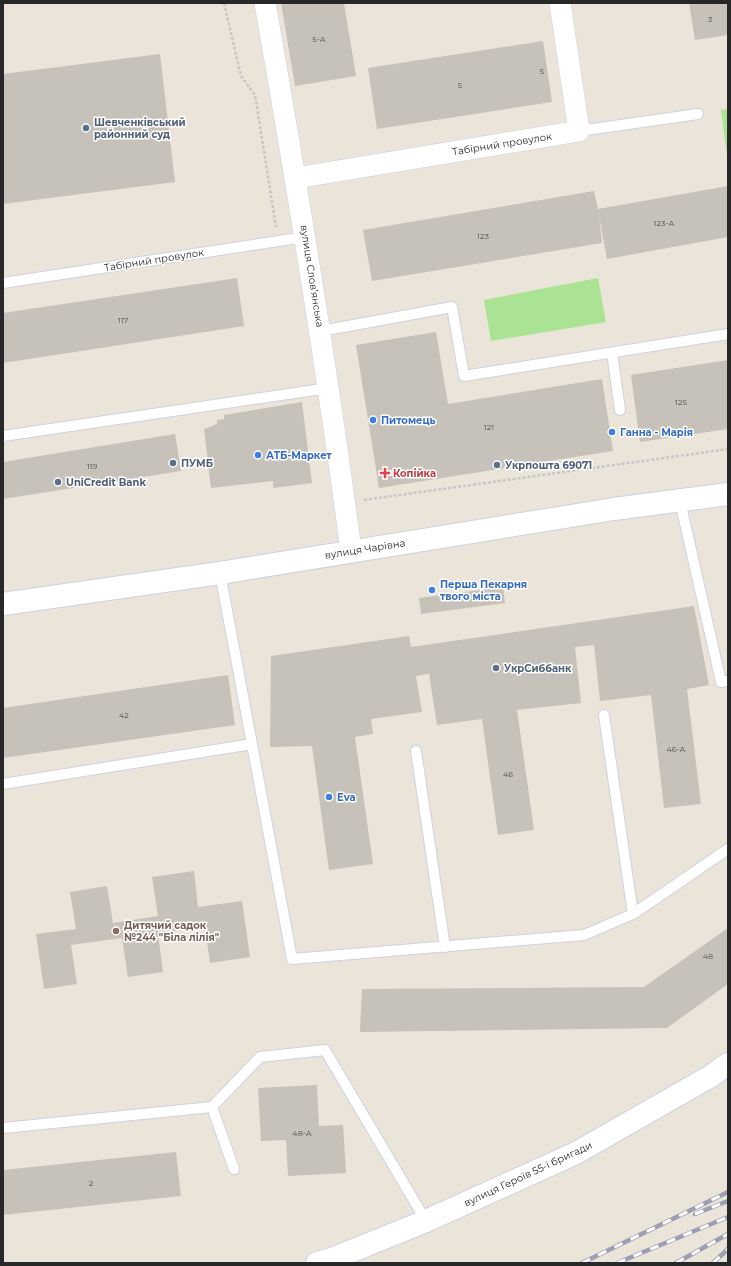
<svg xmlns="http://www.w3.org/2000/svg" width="731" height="1266" font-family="Montserrat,sans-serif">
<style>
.green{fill:#abe394}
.building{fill:#c6c1b9}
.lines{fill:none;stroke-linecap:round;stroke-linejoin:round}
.service-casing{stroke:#ced1e1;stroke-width:12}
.minor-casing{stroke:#ced1e1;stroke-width:22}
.tertiary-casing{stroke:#ced1e1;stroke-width:24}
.secondary-casing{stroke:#ced1e1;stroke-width:24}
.path{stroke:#c7c7c7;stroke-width:2.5;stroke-dasharray:3 2;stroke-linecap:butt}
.service{stroke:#fff;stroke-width:10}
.minor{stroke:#fff;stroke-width:21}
.tertiary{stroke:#fff;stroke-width:22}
.secondary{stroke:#fff;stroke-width:22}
.rail-casing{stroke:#9c9eb3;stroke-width:4.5}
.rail{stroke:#fff;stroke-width:3;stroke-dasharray:9;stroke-linecap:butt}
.service-dot{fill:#5c6f8a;stroke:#fff;stroke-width:1.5}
.shop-dot{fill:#3f7fe0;stroke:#fff;stroke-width:1.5}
.health-dot{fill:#e0444e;stroke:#fff;stroke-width:1.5}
.education-dot{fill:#8d6e63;stroke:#fff;stroke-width:1.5}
.labels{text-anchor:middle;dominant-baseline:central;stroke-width:3;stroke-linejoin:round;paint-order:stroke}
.number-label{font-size:8px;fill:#504e4c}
.service-label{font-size:10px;font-weight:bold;fill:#4e5e75;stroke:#fff;text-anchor:start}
.street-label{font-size:10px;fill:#282828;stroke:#fff}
.shop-label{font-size:10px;font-weight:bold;fill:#366cbe;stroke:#fff;text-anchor:start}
.health-label{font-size:10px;font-weight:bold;fill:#be3a42;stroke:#fff;text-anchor:start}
.education-label{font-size:10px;font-weight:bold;fill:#785e54;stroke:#fff;text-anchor:start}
</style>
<rect width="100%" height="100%" fill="#ebe4d9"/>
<g class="green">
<polygon points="728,109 728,156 727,156 721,110"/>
<polygon points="598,278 606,322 491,341 484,300"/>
</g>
<g class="building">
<polygon points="281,3 344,3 356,76 295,86"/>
<polygon points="689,3 728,3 728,35 695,40"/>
<polygon points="543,41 552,102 377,129 368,68"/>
<polygon points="160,54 175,182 3,204 3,74"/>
<polygon points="728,186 728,237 607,259 599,216 602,243 372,281 363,230 594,191 598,209"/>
<polygon points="237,278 244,326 3,363 3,313"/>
<polygon points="436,332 448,404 602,379 613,451 379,488 356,345"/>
<polygon points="728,360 728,429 640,442 631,375"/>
<polygon points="302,402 312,483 273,488 273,481 211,488 204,429 217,424 217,420 224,419 224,415"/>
<polygon points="175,434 181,471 3,499 3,462"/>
<polygon points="503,587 505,603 421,614 419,598"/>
<polygon points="694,606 709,685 687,689 701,804 664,808 651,695 600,701 594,645 575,647 581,703 517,710 534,830 498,835 482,719 437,725 429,674 416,676 422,712 371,719 373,734 355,737 373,864 329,870 312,746 270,747 271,656 409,636 411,647"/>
<polygon points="228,675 235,725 3,758 3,708"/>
<polygon points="194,871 198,907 242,901 250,957 210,963 205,927 158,933 163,972 128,977 122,938 71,945 77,984 44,989 36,934 76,929 70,892 107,886 113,923 158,916 152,877"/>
<polygon points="728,928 728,984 667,1028 360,1032 362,989 644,987"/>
<polygon points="317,1085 319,1126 343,1125 346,1173 288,1176 286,1140 261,1141 258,1088"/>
<polygon points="176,1152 181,1196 3,1215 3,1170"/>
</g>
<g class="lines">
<defs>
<g id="service">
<polyline points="579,131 698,114"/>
<polyline points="3,283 305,237"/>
<polyline points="321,331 452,307 464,376 728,334"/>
<polyline points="612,353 620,410"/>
<polyline points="3,436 329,388"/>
<polyline points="680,501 721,682 728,681"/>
<polyline points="220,573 252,744"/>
<polyline points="604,715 633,914"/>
<polyline points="416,751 445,947"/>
<polyline points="3,784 252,744 292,959 584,935 633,914 728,849"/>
<polyline points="212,1107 234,1169"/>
<polyline points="3,1128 212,1107 260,1057 325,1050 426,1221"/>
</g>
<g id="minor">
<path d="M265,3C297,185 327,367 351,551"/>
<polyline points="296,178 579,131 560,3"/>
</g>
<polyline id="tertiary" points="3,604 220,573 614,509 728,494"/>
<polyline id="secondary" points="317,1263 332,1259 426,1221 576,1153 711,1076 728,1064"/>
</defs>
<use href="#service" class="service-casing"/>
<use href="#minor" class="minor-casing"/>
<use href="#tertiary" class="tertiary-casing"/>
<use href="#secondary" class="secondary-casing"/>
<g class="path">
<polyline points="224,3 241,76 255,95 276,227"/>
<polyline points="364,500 728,449"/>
</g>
<use href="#service" class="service"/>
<use href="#minor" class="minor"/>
<use href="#tertiary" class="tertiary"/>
<use href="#secondary" class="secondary"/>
<defs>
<g id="rail">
<polyline points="695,1214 728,1201"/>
<polyline points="582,1263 728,1192"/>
<polyline points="617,1263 728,1217"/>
<polyline points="676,1263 728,1234"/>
<polyline points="713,1263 728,1249"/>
</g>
</defs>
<use href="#rail" class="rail-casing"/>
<use href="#rail" class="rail"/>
</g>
<g class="service-dot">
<circle cx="86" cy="128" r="4"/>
<circle cx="173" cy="463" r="4"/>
<circle cx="497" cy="465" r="4"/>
<circle cx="58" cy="482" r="4"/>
<circle cx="496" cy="668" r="4"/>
</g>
<g class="shop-dot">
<circle cx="373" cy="420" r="4"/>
<circle cx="612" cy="432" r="4"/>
<circle cx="258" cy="455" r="4"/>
<circle cx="432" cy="590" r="4"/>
<circle cx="329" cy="797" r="4"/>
</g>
<path class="health-dot" d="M383 467h4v4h4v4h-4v4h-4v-4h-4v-4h4z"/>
<circle class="education-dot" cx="116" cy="931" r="4"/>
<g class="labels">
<g class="number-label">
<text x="710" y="19">3</text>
<text x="319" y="39">5-А</text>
<text x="542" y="71">5</text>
<text x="460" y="85">5</text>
<text x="664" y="223">123-А</text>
<text x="483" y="236">123</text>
<text x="123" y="320">117</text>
<text x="681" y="402">125</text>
<text x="489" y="427">121</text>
<text x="92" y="466">119</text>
<text x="124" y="715">42</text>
<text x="676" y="749">46-А</text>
<text x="508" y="774">46</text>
<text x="708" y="956">48</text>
<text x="302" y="1133">48-А</text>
<text x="91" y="1183">2</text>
</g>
<g class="service-label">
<text x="94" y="122">Шевченківський<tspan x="94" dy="12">районний суд</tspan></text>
<text x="181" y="463">ПУМБ</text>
<text x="505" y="465">Укрпошта 69071</text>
<text x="66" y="482">UniCredit Bank</text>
<text x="504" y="668">УкрСиббанк</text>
</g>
<g class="street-label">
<text transform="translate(502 144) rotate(-9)">Табірний провулок</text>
<text transform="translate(154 260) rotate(-9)">Табірний провулок</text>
<text transform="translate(312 276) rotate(81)">вулиця Слов’янська</text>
<text transform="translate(365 549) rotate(-9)">вулиця Чарівна</text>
<text transform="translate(528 1174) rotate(-25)">вулиця Героїв 55-ї бригади</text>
</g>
<g class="shop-label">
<text x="381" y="420">Питомець</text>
<text x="620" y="432">Ганна - Марія</text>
<text x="266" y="455">АТБ-Маркет</text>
<text x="440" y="584">Перша Пекарня<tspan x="440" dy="12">твого міста</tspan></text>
<text x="337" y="797">Eva</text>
</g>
<g class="health-label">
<text x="393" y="473">Копійка</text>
</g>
<g class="education-label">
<text x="124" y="925">Дитячий садок<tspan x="124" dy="12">№244 "Біла лілія"</tspan></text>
</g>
</g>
<rect width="731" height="1266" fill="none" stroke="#282828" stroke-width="8"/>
</svg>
